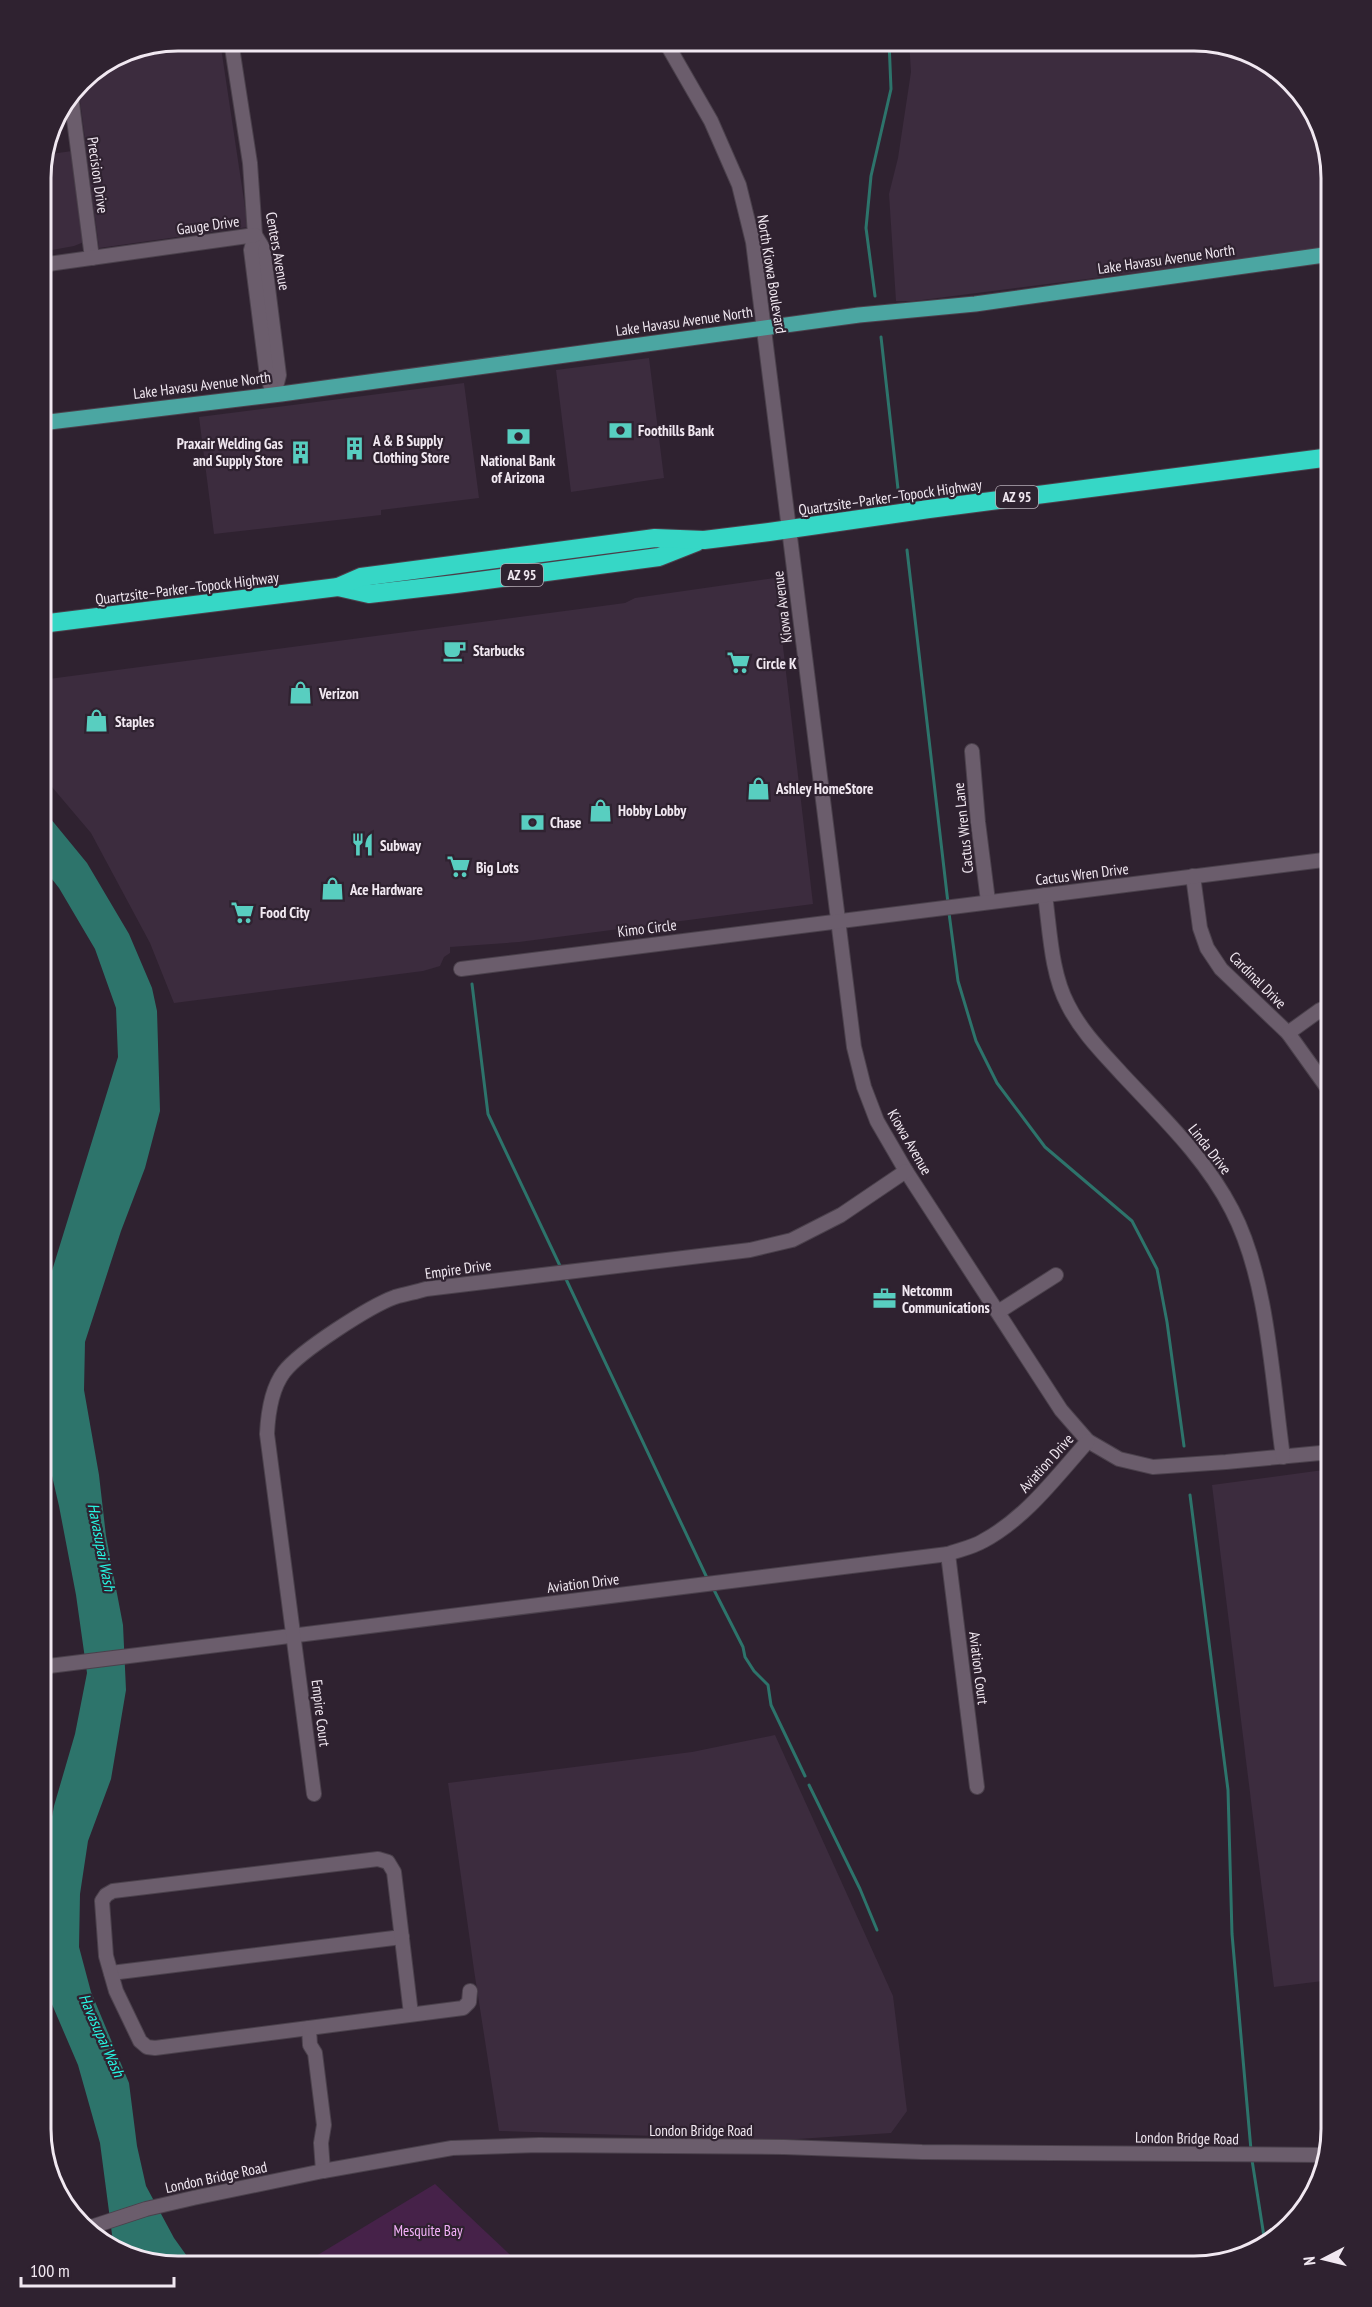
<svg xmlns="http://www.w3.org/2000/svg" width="1372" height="2307" font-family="'PT Sans Narrow',sans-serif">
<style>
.built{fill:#3c2c3e}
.green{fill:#462249}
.water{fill:#2d746b}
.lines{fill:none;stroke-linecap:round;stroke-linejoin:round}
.stream{stroke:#2d746b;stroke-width:3}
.minor-casing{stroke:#4b414c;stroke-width:16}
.major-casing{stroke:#4b414c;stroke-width:17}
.highway-casing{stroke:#4b414c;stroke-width:20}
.minor{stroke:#6b5d6c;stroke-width:14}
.major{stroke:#4ba6a2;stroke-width:15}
.highway{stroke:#36d7c6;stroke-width:18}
.labels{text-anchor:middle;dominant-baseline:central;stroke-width:4.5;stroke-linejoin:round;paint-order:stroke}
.shield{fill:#2f2230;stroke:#b7adb7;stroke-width:1.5}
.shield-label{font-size:14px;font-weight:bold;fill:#f1e8f1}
.street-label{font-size:15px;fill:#f1e8f1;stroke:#2f2230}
.poi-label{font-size:15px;font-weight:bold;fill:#f1e8f1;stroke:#2f2230;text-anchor:start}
.park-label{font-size:15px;fill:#f4b2fa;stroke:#2f2230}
.water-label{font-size:16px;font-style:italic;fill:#26f5e1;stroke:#2f2230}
.rim{fill:none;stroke:#f1e8f1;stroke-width:3}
</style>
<rect width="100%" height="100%" fill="#2f2230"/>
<g class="built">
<polygon points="178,41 220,41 248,227 99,248 78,85 81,81 126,51"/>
<polygon points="909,41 1203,41 1271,64 1317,117 1331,178 1331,248 914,301 896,301 889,194 898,158 911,72"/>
<polygon points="72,151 84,242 74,246 41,252 41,169 44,155"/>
<polygon points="649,358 664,478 571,492 556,370"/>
<polygon points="464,383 479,498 381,510 381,515 214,534 199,417"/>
<polygon points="775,578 813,904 519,942 450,947 450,953 444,957 440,966 423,971 174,1003 150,943 91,833 41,774 41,680 625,603 635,598"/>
<polygon points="1331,1469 1331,1980 1274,1987 1212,1485"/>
<polygon points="775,1735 893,1996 907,2111 891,2133 782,2140 499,2131 474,1970 448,1783 692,1752"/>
</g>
<polygon class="green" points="435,2184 522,2266 312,2266 316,2256"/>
<polygon class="water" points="41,807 87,863 129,934 152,988 157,1011 160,1111 145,1168 121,1231 85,1342 84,1390 99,1475 106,1536 123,1625 126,1690 111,1779 88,1841 80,1894 79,1947 91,1992 129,2083 137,2146 146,2186 174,2238 194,2266 169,2266 119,2249 113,2242 100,2143 78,2065 45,1988 41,1962 41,1876 54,1806 75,1734 87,1673 76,1595 59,1506 43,1437 41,1409 41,1327 51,1274 118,1057 116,1008 95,949 59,888 41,865"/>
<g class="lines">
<g class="stream">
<polyline points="875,296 866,228 871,176 891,89 889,41"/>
<polyline points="881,337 898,489"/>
<polyline points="907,550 948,903"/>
<polyline points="949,913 958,981 976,1041 997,1083 1045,1147 1132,1221 1157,1269 1167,1322 1184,1446"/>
<polyline points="472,984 488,1114 561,1268"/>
<polyline points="565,1277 708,1580"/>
<polyline points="1190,1495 1228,1790 1232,1934 1251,2150"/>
<polyline points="713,1588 743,1647 745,1657 754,1671 768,1685 771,1705 805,1776"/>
<polyline points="809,1785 860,1889 877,1930"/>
<polyline points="1252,2160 1265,2243"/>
</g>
<defs>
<g id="minor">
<polyline points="231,41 250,163 255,235 263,248 279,375 274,395"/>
<polyline points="665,41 711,121 739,185 753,242 854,1047 864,1087 877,1121 906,1171 1061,1410 1088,1441 1119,1459 1153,1467 1226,1462 1331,1452"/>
<polyline points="71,96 92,258"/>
<polyline points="255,235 251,250 267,376 274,395"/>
<polyline points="41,265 255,235"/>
<polyline points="972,751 978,822 988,901"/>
<polyline points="1193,876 1200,928 1207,948 1221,969 1288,1033 1331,1093"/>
<path d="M1045,895C1050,931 1051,973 1068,1005C1081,1031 1102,1052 1121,1073C1161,1116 1205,1157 1232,1210C1268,1279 1272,1379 1283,1457"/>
<polyline points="461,969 1331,859"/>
<polyline points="1288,1033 1320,1010 1331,1006"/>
<polyline points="998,1312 1056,1275"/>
<polyline points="948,1554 977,1787"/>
<path d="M41,1667L948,1554C959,1550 973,1547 983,1541C1026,1518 1056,1477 1088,1441"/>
<path d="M314,1794L267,1434C268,1413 271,1389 284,1372C300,1351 370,1306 395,1297C405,1294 416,1292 426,1289L750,1250L792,1240L841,1215L906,1171"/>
<polyline points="111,1973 402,1937"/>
<polyline points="309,2028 155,2048 147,2047 140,2041 116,1991 106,1956 102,1901 106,1895 113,1891 378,1859 388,1862 394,1872 411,2014"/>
<polyline points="323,2171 321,2143 324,2125 315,2053 310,2045 309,2028 463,2008 469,2002 470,1991"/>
<polyline points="88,2228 146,2209 193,2198 323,2171 452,2148 539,2145 784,2147 922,2152 1324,2155"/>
</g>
<polyline id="major" points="41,423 281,394 859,315 975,304 1331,254"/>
<g id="highway">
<polyline points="338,587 369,594 456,584 659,557 697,542"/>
<polyline points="41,624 338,587 361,577 655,538 704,540 769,532 929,509 1331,457"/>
</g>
</defs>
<use href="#minor" class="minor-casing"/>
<use href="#major" class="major-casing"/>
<use href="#highway" class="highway-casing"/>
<use href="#minor" class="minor"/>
<use href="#major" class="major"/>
<use href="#highway" class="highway"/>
</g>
<defs>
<symbol id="bank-bare" viewBox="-9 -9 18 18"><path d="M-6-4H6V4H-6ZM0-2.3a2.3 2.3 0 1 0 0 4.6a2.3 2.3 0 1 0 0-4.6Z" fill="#58cec0" stroke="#2f2230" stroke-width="2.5" paint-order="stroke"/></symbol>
<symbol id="building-bare" viewBox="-9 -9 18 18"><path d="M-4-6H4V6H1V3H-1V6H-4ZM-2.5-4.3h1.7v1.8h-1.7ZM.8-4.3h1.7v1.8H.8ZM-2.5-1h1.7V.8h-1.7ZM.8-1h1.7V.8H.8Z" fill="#58cec0" stroke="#2f2230" stroke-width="2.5" paint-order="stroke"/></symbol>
<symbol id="cafe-bare" viewBox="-9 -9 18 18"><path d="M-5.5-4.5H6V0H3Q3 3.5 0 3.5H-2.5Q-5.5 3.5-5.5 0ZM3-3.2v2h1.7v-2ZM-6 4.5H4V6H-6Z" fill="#58cec0" stroke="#2f2230" stroke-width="2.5" paint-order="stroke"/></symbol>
<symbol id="supermarket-bare" viewBox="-9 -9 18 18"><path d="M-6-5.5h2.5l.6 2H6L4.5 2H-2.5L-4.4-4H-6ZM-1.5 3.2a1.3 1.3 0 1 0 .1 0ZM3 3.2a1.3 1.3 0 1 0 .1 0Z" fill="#58cec0" stroke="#2f2230" stroke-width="2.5" paint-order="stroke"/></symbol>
<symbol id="shop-bare" viewBox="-9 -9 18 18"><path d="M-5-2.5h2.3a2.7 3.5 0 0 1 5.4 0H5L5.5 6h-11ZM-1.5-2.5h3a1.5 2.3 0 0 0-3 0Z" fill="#58cec0" stroke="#2f2230" stroke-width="2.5" paint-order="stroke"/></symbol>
<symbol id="restaurant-bare" viewBox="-9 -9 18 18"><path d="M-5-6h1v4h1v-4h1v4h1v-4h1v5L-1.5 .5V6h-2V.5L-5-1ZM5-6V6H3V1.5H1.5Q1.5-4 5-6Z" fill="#58cec0" stroke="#2f2230" stroke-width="2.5" paint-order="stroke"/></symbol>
<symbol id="office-bare" viewBox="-9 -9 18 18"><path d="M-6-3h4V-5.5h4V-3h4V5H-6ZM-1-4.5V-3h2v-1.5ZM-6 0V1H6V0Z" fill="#58cec0" stroke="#2f2230" stroke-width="2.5" paint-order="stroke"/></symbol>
</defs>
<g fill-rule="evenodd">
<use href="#bank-bare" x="604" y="414" width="33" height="33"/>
<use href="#bank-bare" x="502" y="420" width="33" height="33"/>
<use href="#building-bare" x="338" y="432" width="33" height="33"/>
<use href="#building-bare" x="284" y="436" width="33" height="33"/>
<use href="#cafe-bare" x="438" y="634" width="33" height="33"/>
<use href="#supermarket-bare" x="722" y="646" width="33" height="33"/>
<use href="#shop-bare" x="284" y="676" width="33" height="33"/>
<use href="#shop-bare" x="80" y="704" width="33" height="33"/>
<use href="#shop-bare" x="742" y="772" width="33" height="33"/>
<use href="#shop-bare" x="584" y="794" width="33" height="33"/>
<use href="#bank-bare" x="516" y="806" width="33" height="33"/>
<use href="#restaurant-bare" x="346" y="828" width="33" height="33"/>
<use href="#supermarket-bare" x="442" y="850" width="33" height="33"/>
<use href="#shop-bare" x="316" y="872" width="33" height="33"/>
<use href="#supermarket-bare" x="226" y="896" width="33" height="33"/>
<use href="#office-bare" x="868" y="1282" width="33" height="33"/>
</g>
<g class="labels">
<g class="shield">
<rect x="996" y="486" width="42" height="22" rx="4.5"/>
<rect x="501" y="564" width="42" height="22" rx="4.5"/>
</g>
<g class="shield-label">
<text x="1017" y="497">AZ 95</text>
<text x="522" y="575">AZ 95</text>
</g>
<g class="street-label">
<text transform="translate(98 175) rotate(82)">Precision Drive</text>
<text transform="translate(208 225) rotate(-8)">Gauge Drive</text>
<text transform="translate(278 251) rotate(80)">Centers Avenue</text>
<text transform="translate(1166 259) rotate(-8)">Lake Havasu Avenue North</text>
<text transform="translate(772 274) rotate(81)">North Kiowa Boulevard</text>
<text transform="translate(684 321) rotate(-8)">Lake Havasu Avenue North</text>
<text transform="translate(202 385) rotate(-7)">Lake Havasu Avenue North</text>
<text transform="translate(890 497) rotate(-8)">Quartzsite–Parker–Topock Highway</text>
<text transform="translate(187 588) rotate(-7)">Quartzsite–Parker–Topock Highway</text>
<text transform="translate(782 607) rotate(-97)">Kiowa Avenue</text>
<text transform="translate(963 828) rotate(-96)">Cactus Wren Lane</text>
<text transform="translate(1082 874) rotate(-7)">Cactus Wren Drive</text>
<text transform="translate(647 928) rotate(-7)">Kimo Circle</text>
<text transform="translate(1258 980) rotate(45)">Cardinal Drive</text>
<text transform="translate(910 1142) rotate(60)">Kiowa Avenue</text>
<text transform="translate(1210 1149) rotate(52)">Linda Drive</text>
<text transform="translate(458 1269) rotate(-8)">Empire Drive</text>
<text transform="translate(1046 1463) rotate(-48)">Aviation Drive</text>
<text transform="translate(583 1583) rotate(-7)">Aviation Drive</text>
<text transform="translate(979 1668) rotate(83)">Aviation Court</text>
<text transform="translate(321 1713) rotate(83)">Empire Court</text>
<text x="701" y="2130">London Bridge Road</text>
<text transform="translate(1187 2138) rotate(1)">London Bridge Road</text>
<text transform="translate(216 2177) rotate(-12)">London Bridge Road</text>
</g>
<g class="poi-label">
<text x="638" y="430">Foothills Bank</text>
<text x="373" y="440">A &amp; B Supply<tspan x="373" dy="17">Clothing Store</tspan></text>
<text x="283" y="443" text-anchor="end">Praxair Welding Gas<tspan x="283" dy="17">and Supply Store</tspan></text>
<text x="518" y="460" text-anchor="middle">National Bank<tspan x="518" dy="17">of Arizona</tspan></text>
<text x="473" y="650">Starbucks</text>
<text x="756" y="663">Circle K</text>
<text x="319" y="693">Verizon</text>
<text x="115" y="721">Staples</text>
<text x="776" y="788">Ashley HomeStore</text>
<text x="618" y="810">Hobby Lobby</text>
<text x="550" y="822">Chase</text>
<text x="380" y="845">Subway</text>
<text x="476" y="867">Big Lots</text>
<text x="350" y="889">Ace Hardware</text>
<text x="260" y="912">Food City</text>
<text x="902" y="1290">Netcomm<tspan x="902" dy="17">Communications</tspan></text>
</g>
<g class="park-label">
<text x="428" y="2230">Mesquite Bay</text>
</g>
<g class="water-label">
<text transform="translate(102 1547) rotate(79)">Havasupai Wash</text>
<text transform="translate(102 2035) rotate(66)">Havasupai Wash</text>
</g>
</g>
<path d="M0 0H1372V2307H0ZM178 51H1194A127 127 0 0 1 1321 178V2129A127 127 0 0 1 1194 2256H178A127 127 0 0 1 51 2129V178A127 127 0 0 1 178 51Z" fill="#2f2230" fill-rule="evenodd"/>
<path class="rim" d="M178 51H1194A127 127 0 0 1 1321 178V2129A127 127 0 0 1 1194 2256H178A127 127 0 0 1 51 2129V178A127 127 0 0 1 178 51Z"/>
<g transform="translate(1324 2259) rotate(263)" stroke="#2f2230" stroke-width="4.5" paint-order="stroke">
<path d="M0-4.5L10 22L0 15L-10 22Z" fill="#f1e8f1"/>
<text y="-9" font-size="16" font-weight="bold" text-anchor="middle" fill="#f1e8f1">N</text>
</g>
<path d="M21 2277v9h153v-9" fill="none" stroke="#f1e8f1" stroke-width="3"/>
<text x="30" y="2277" font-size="18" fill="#f1e8f1" stroke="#2f2230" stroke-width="4.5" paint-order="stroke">100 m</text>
</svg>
